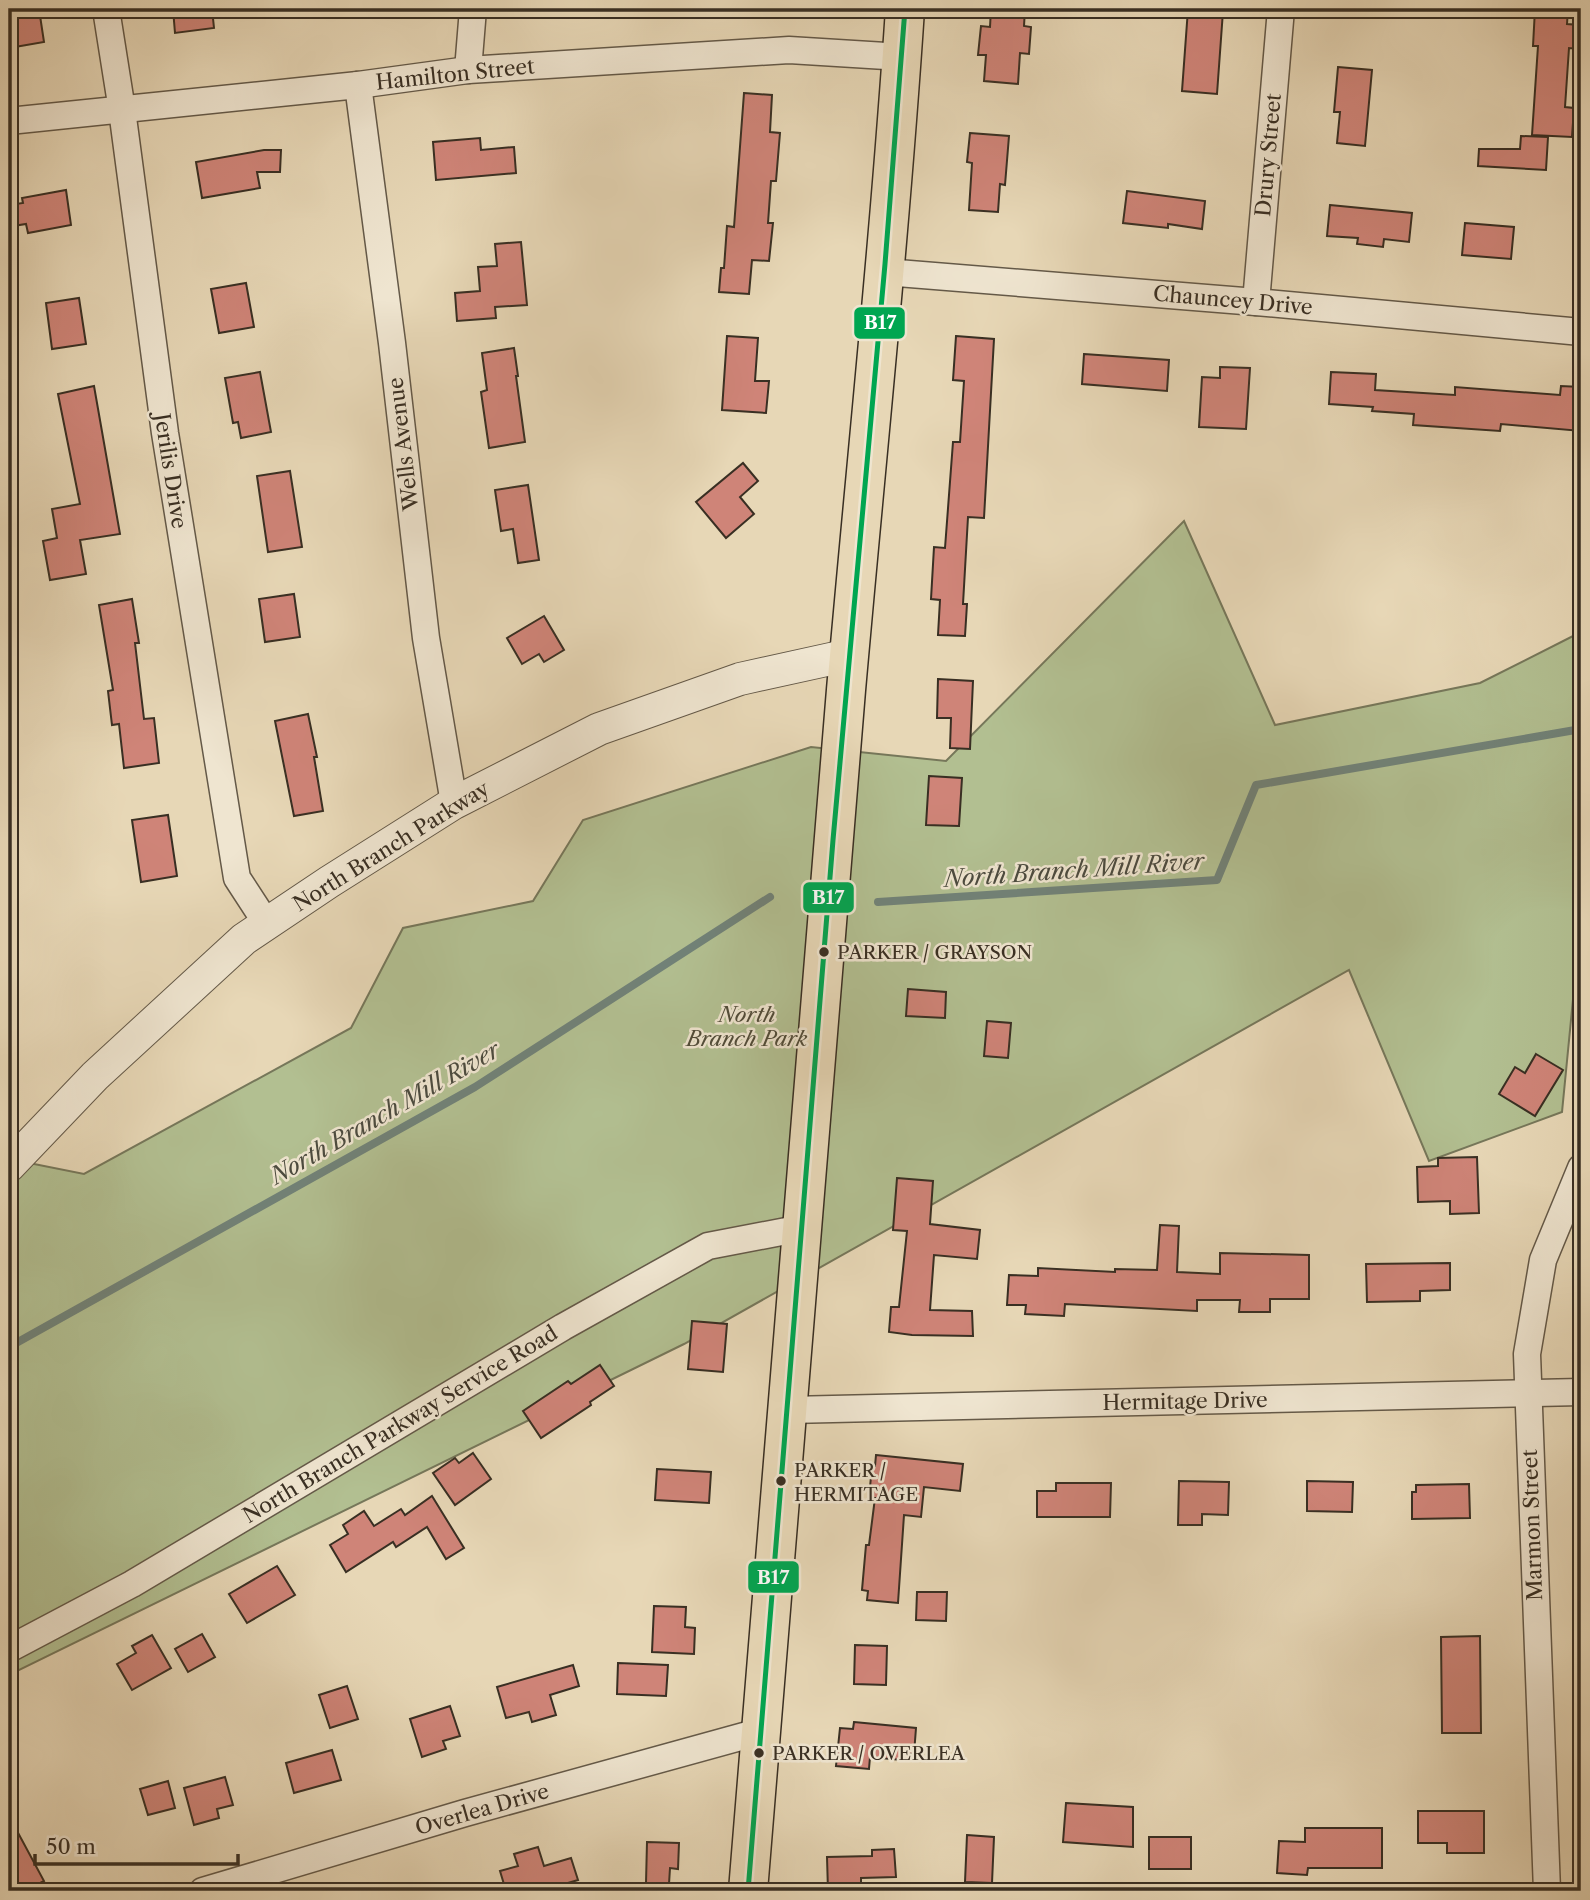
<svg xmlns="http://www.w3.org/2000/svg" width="1590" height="1900" font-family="'Libre Caslon Text',serif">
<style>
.green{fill:#b2bf91;stroke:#76775a;stroke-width:2}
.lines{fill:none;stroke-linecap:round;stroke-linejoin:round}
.stream{stroke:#718278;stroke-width:8}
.building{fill:#cf8478;stroke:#392f23;stroke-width:2}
.minor-casing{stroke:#645948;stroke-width:29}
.tertiary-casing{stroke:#645948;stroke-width:34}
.primary-casing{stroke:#392f23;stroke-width:41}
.minor{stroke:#efe5d0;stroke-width:26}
.tertiary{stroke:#efe5d0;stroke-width:32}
.primary{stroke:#e7d7b6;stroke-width:38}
.bus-1-casing{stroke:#efe5d0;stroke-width:10}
.bus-1{stroke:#00a651;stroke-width:5}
.bus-dot{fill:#392f23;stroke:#efe5d0;stroke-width:2.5}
.labels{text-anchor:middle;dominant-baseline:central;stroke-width:5;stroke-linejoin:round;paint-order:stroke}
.bus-label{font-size:19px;fill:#392f23;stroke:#efe5d0;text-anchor:start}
.street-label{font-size:21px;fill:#392f23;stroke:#efe5d0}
.park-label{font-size:21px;font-style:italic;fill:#514c39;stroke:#efe5d0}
.water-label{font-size:23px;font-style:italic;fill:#4c4b3f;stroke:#efe5d0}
.line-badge{stroke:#efe5d0;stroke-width:2.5}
.badge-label{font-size:19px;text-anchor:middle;font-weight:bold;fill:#fff}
</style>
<rect width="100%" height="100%" fill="#e7d7b6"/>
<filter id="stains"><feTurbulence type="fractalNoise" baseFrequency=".00286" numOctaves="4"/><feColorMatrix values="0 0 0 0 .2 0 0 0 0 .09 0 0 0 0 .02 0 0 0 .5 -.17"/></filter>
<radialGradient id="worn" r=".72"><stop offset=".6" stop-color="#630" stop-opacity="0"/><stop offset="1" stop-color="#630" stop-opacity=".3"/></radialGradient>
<polygon class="green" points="1184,521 1275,725 1480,683 1581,632 1581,979 1575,979 1562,1112 1429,1161 1349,970 684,1344 9,1675 9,1159 84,1174 351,1028 403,928 533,901 583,820 811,747 946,761"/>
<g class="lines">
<g class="stream">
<polyline points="878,902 1217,880 1256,785 1581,729"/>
<polyline points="9,1347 475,1087 770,897"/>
</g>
</g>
<g class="building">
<polygon points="39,9 44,42 9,48 9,13"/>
<polygon points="173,9 212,9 214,28 175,33"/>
<polygon points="991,9 1025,9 1024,26 1031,27 1029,54 1020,53 1018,84 984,81 986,55 978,55 981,26 990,27"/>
<polygon points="1188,9 1223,11 1217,94 1182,91"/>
<polygon points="1535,9 1568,9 1567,24 1580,25 1579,49 1569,48 1565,107 1574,108 1572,137 1532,135 1538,46 1533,46"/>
<polygon points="1338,67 1372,70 1365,146 1337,143 1340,112 1334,112"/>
<polygon points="744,93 772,95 770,132 780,133 776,181 771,181 768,223 773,223 769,261 752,260 749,294 719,292 721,268 724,268 727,226 734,227"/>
<polygon points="970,133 1009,136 1005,185 1000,184 998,212 969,210 972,163 967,162"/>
<polygon points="1521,136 1548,137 1546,170 1478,166 1479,149 1520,149"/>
<polygon points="480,138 481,150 514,147 516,173 436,180 433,142"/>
<polygon points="264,150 281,150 280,172 257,172 260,188 202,198 196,162"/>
<polygon points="66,190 71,225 28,233 26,224 13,226 9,205 23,203 22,198"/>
<polygon points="1127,191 1205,201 1202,229 1168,224 1168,228 1123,223"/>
<polygon points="1330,205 1412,213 1409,242 1384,239 1383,247 1357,244 1358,238 1327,236"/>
<polygon points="1465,223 1514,227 1511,259 1462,255"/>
<polygon points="521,242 527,305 495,307 496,318 457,321 455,293 480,291 478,267 497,266 495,244"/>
<polygon points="246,283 254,327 219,333 211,289"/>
<polygon points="79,298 86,344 52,349 46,303"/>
<polygon points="727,336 758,338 755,381 769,381 766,413 722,410"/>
<polygon points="956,336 994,339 984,518 968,517 963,604 967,604 965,636 938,635 940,600 931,599 934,547 945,548 953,442 960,442 964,381 953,380"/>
<polygon points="514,348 518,376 516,376 525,442 489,448 481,392 487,390 482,353"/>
<polygon points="1084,354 1169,360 1167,391 1082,384"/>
<polygon points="1220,367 1250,368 1246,429 1199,427 1202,377 1220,378"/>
<polygon points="260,372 271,432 241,438 238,422 233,423 225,378"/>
<polygon points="1331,372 1376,374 1375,390 1455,395 1455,387 1560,395 1561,386 1581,387 1581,431 1501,424 1500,431 1413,425 1414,414 1372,411 1373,407 1329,404"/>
<polygon points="94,386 120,534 80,540 86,574 50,580 43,541 57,538 52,509 80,504 58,394"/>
<polygon points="743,463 758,481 740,497 754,514 726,538 696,502"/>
<polygon points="290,471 302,547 268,552 257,476"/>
<polygon points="528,485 539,560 518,563 513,529 501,531 495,490"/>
<polygon points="294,594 300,637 265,642 259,599"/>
<polygon points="132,599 139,643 135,643 144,719 154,718 159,763 124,768 119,724 112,725 108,691 113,690 99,605"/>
<polygon points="544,616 564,650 544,662 539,654 522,664 507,638"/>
<polygon points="938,679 973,681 970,749 950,748 951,718 937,718"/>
<polygon points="308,714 317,757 314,757 323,811 294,816 275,721"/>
<polygon points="929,776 962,778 959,826 926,825"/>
<polygon points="168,815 177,876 141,882 132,820"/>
<polygon points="908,989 946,992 945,1018 906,1016"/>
<polygon points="987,1021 1011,1023 1008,1058 984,1056"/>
<polygon points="1536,1054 1563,1070 1535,1116 1499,1094 1515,1067 1525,1073"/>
<polygon points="1477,1157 1479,1213 1450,1214 1450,1201 1418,1202 1417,1167 1438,1166 1438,1158"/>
<polygon points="897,1178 933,1181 930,1224 980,1230 977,1259 934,1255 930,1310 972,1311 973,1336 912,1335 889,1332 891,1307 899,1307 907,1231 893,1230"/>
<polygon points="1160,1225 1179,1226 1177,1272 1220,1274 1220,1253 1309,1255 1309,1299 1270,1299 1270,1312 1239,1312 1240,1300 1197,1300 1197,1311 1065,1304 1064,1316 1025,1314 1026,1305 1007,1305 1009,1275 1038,1276 1038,1268 1115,1272 1115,1269 1157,1270"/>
<polygon points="1450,1263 1450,1290 1420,1291 1420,1301 1367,1302 1366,1264"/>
<polygon points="692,1321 727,1324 723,1372 688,1369"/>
<polygon points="600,1365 614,1386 590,1402 591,1405 541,1438 523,1411 568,1381 571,1384"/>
<polygon points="473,1453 491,1479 455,1505 433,1473 455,1458 459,1463"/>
<polygon points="876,1455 963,1464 960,1491 924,1487 921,1517 904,1515 898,1603 867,1600 868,1591 862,1590 866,1545 869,1545 875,1498 869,1498 872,1466 875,1466"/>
<polygon points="657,1469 711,1472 709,1503 655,1500"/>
<polygon points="1179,1481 1229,1482 1228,1515 1202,1514 1202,1525 1178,1525"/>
<polygon points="1307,1481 1353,1482 1352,1512 1307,1511"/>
<polygon points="1056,1483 1111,1483 1110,1517 1037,1517 1037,1491 1056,1491"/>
<polygon points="1469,1484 1470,1518 1412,1519 1412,1492 1416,1492 1416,1485"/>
<polygon points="432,1496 464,1548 446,1559 427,1527 396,1547 393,1542 346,1572 330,1545 348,1534 343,1525 364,1511 374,1526 401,1509 405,1515"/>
<polygon points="277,1566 295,1595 247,1623 229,1594"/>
<polygon points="917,1592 947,1592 946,1621 916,1620"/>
<polygon points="654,1606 686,1607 685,1627 695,1628 694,1654 652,1652"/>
<polygon points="202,1634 215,1657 188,1672 175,1649"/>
<polygon points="152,1635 171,1668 132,1690 117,1664 136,1653 132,1646"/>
<polygon points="1480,1636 1481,1733 1442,1733 1441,1637"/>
<polygon points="855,1645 887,1646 886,1685 854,1684"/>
<polygon points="618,1663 668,1665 666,1696 617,1694"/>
<polygon points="573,1665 579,1686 550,1695 556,1715 532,1722 529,1712 506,1718 497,1687"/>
<polygon points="347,1686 358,1719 330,1728 319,1695"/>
<polygon points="450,1706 460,1736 443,1741 446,1749 422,1757 410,1719"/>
<polygon points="854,1722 916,1728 914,1754 902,1753 901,1760 870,1757 869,1769 836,1766 840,1728 853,1729"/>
<polygon points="332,1750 341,1780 294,1793 286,1763"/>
<polygon points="225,1777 233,1805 217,1809 219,1818 194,1825 184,1788"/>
<polygon points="168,1781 175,1808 148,1815 140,1789"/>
<polygon points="1066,1803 1133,1807 1133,1847 1063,1842"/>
<polygon points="1418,1811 1484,1811 1484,1853 1447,1853 1447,1843 1418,1843"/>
<polygon points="9,1816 44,1881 25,1891 16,1891 9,1878"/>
<polygon points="1305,1828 1382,1828 1382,1868 1308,1868 1307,1875 1277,1873 1279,1841 1305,1842"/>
<polygon points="967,1835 994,1837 992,1883 965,1882"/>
<rect x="1149" y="1837" width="42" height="32"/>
<polygon points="647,1842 679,1843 678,1869 670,1868 669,1884 646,1883"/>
<polygon points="538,1847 544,1866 571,1858 578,1880 541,1891 506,1891 500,1871 518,1866 514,1854"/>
<polygon points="894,1849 896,1877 861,1878 861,1891 828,1891 827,1857 872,1856 872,1850"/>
</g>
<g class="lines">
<defs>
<g id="minor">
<polyline points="106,9 122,110 165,433 237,878 267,924"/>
<polyline points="468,70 473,9"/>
<polyline points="358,85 392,343 426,638 454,803"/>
<polyline points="9,121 358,85 468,70 789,50 902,57"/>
<polyline points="885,272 1256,302 1581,332"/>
<polyline points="1256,302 1281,9"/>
<polyline points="789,1410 1581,1392"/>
<polyline points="9,1649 132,1584 563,1327 708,1246 802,1228"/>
<polyline points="203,1891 465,1813 762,1731"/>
<polyline points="1547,1891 1527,1354 1543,1260 1581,1168"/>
</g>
<polyline id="tertiary" points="9,1166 95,1076 244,939 329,882 454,803 599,729 740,679 849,655"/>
<path id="primary" d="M748,1891C782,1491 812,1090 846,690C866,463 890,236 905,9"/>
</defs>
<use href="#minor" class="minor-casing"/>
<use href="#tertiary" class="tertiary-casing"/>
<use href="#primary" class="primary-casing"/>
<use href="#minor" class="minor"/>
<use href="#tertiary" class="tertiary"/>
<use href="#primary" class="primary"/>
<defs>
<polyline id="bus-1" points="748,1891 833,840 885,264 905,9"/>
</defs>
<use href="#bus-1" class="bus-1-casing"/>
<use href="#bus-1" class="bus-1"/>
</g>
<g class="bus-dot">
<circle cx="824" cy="952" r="6"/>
<circle cx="781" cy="1481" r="6"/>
<circle cx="759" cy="1753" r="6"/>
</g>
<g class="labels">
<g class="bus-label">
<text x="837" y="952">PARKER / GRAYSON</text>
<text x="794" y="1470">PARKER /<tspan x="794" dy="24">HERMITAGE</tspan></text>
<text x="772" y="1753">PARKER / OVERLEA</text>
</g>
<g class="street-label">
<text transform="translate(455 74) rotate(-6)">Hamilton Street</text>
<text transform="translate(1268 155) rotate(-85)">Drury Street</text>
<text transform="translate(1233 300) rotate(5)">Chauncey Drive</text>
<text transform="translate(403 444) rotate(-97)">Wells Avenue</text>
<text transform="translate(171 471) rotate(81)">Jerilis Drive</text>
<text transform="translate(391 846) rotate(-32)">North Branch Parkway</text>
<text transform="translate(1185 1401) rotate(-1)">Hermitage Drive</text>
<text transform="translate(400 1424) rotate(-31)">North Branch Parkway Service Road</text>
<text transform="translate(1532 1525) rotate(-92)">Marmon Street</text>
<text transform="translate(482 1809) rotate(-16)">Overlea Drive</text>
</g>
<g class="park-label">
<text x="747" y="1014">North<tspan x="747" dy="24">Branch Park</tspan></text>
</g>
<g class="water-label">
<text transform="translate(1074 870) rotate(-4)">North Branch Mill River</text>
<text transform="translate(385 1113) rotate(-30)">North Branch Mill River</text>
</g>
</g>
<g class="line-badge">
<rect x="853" y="306" width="53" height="34" rx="7" fill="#00a651"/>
<rect x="802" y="881" width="53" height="33" rx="7" fill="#00a651"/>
<rect x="747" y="1560" width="53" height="34" rx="7" fill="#00a651"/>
</g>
<g class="badge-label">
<text x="880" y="329">B17</text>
<text x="828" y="904">B17</text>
<text x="773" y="1584">B17</text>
</g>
<rect width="1590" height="1900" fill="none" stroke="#e7d7b6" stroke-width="35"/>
<rect x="10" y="10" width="1569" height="1879" fill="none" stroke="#392f23" stroke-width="3.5"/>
<rect x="18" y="18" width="1555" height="1865" fill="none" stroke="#392f23" stroke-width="2"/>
<path d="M35 1854v10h203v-10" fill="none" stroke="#392f23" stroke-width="3.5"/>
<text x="46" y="1854" font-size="21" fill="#392f23" stroke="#efe5d0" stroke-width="5" paint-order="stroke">50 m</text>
<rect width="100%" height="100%" filter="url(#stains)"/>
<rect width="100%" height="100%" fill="url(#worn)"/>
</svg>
